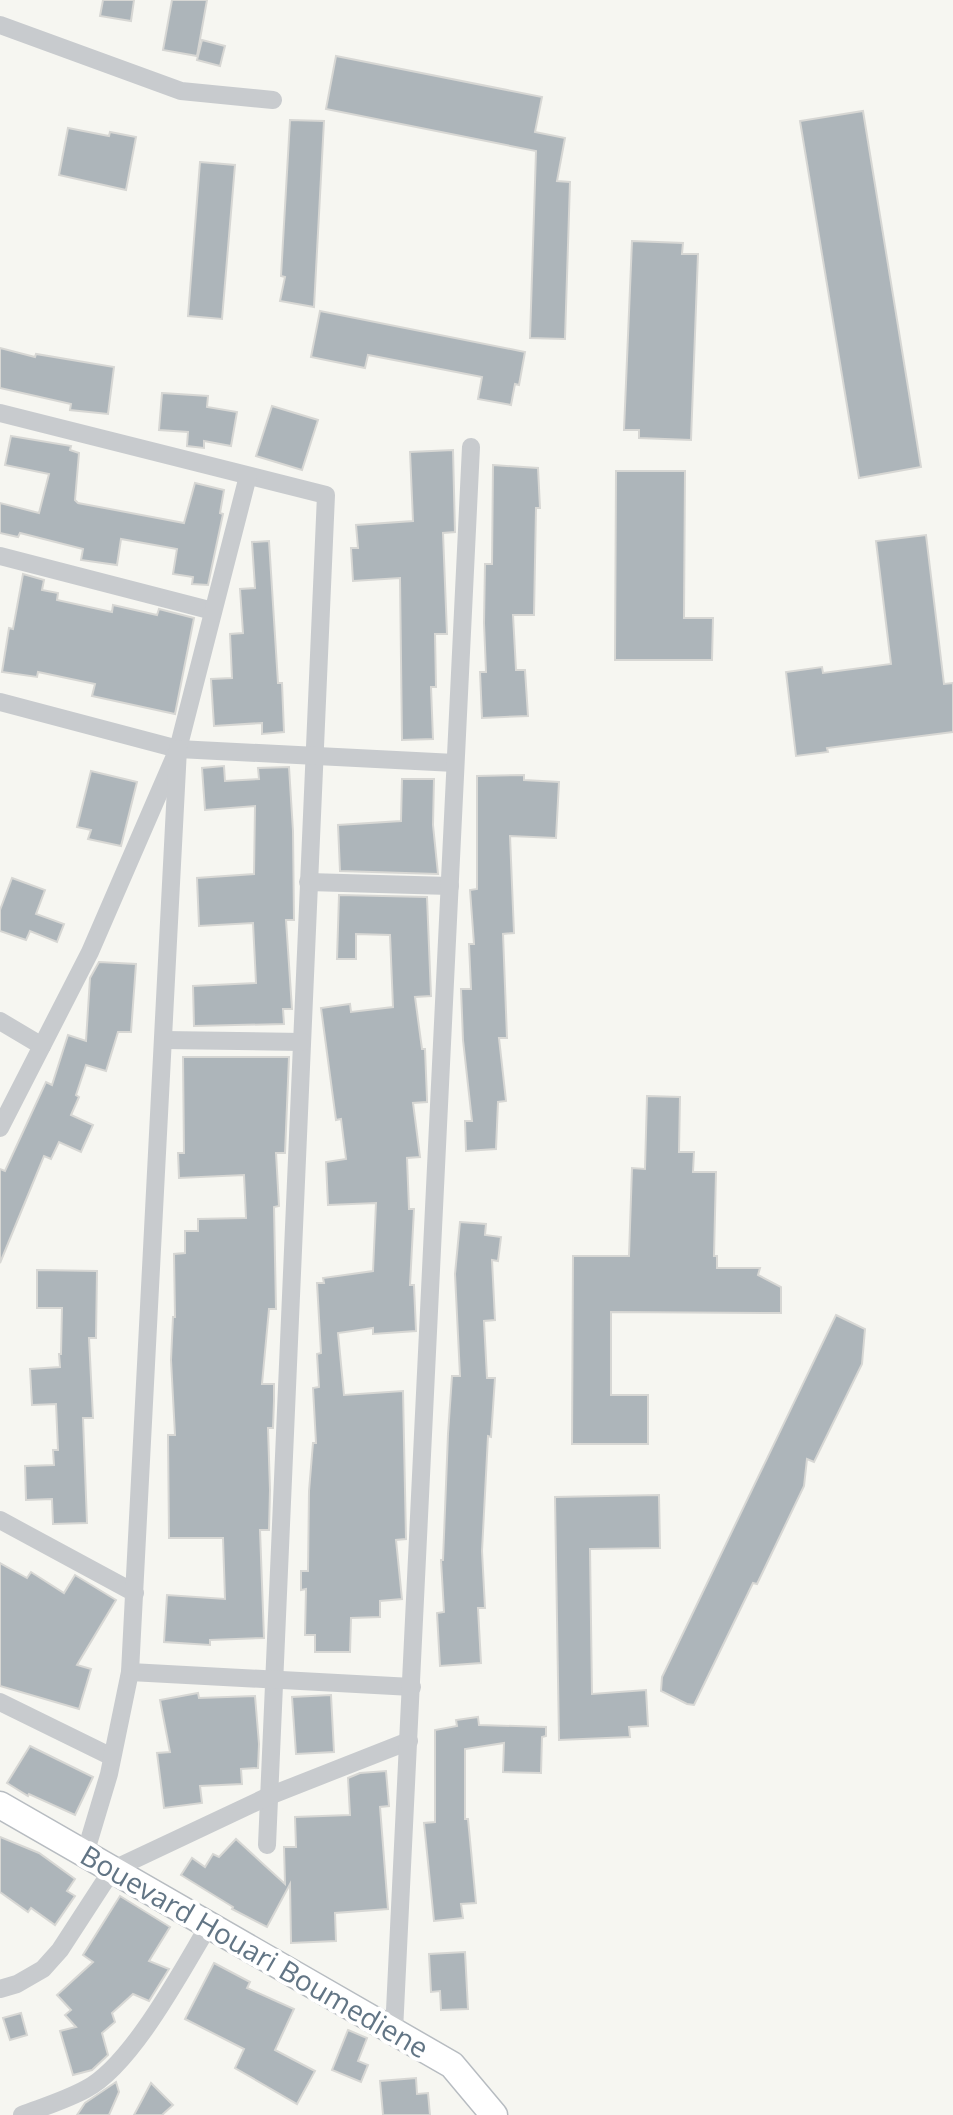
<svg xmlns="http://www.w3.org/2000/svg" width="953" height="2115" font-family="'Open Sans',sans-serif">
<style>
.building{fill:#adb5ba;stroke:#d7d7d4;stroke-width:2}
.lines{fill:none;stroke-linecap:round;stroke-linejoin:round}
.secondary-casing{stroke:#b7bcc1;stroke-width:29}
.street{stroke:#c8cbce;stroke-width:18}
.secondary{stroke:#fff;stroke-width:26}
.labels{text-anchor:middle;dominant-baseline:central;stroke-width:8;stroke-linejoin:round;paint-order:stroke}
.street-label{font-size:28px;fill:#627585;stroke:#fff}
</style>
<rect width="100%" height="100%" fill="#f6f6f1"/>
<g class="building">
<polygon points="103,0 134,0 131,21 100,16"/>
<polygon points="172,0 207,0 197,56 163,50"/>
<polygon points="202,40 225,46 220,66 197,60"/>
<polygon points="336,56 542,97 535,132 565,138 557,181 570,182 565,339 530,338 536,151 326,109"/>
<polygon points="863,111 921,467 859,478 800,121"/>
<polygon points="290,120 324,121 314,307 280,301 285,277 281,276"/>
<polygon points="68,128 109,136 110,132 136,137 126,190 59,175"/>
<polygon points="200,162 235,165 222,319 188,316"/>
<polygon points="632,241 683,243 682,254 698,254 691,440 639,438 639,430 624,430"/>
<polygon points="320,311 525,352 519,385 515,384 511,405 478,399 482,377 368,355 365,368 311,357"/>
<polygon points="0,348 35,357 36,354 114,367 108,414 70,410 71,404 0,388"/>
<polygon points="162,393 208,396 207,407 237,412 231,446 204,441 204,448 187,446 188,432 159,430"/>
<polygon points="272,406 318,420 302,470 256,456"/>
<polygon points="11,436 71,446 70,450 79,453 75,500 78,503 184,523 195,483 224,490 220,513 223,514 208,585 192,584 193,577 173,574 177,549 121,539 117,565 81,560 83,549 20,533 18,537 0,533 0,503 39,513 49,474 5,465"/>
<polygon points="453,450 455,532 443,533 447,634 435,634 436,687 431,687 433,739 402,740 400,578 353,581 351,548 358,548 356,525 413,521 410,452"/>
<polygon points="493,465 538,468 540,508 536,508 534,615 513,615 516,670 525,670 528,716 482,718 480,672 486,672 484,623 485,564 492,564"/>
<polygon points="616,471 685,471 684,618 713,618 712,660 615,660"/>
<polygon points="926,535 944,684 953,683 953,732 827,748 828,752 796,756 786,672 822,667 823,673 891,664 876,541"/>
<polygon points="269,541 278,683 282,683 284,732 262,734 262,723 214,726 211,679 232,678 230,634 243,633 240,589 255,588 252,542"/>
<polygon points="23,574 44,580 42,590 58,593 57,600 112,612 113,605 157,615 159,609 194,618 175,714 92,696 95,684 38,672 37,677 2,672 9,628 13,629"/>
<polygon points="224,766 225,781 259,779 258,768 289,767 293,831 294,920 286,920 292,1009 283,1009 284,1024 194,1026 193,986 256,983 253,923 199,926 197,878 254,874 255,806 205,810 202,768"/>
<polygon points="91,771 137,782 121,846 88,839 91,830 77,827"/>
<polygon points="524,775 524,780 559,782 556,838 510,836 514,933 503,934 507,1038 499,1038 506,1101 498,1102 496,1149 466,1151 465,1121 472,1121 463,1040 461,989 471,989 469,944 474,944 470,890 477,889 477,776"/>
<polygon points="402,779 434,779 433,825 438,874 340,871 338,825 401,821"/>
<polygon points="12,878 45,890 36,914 64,924 57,942 30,931 26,940 0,931 0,910"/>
<polygon points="339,895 427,897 431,996 415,997 422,1049 425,1049 427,1099 427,1102 413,1103 420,1157 407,1158 409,1209 414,1209 410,1285 414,1285 416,1331 373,1334 373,1328 338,1333 344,1395 403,1391 406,1539 396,1540 402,1599 380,1601 380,1617 351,1618 350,1652 315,1652 315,1635 305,1635 306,1589 301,1590 301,1571 308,1571 309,1491 313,1443 316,1443 313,1388 319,1387 317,1354 321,1353 317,1283 324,1283 323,1278 373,1271 376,1203 328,1205 326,1162 346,1159 341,1119 336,1120 321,1008 350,1004 351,1012 393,1007 390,935 356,934 356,959 337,959"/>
<polygon points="99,962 136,964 131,1032 118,1032 106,1071 86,1065 76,1095 79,1097 71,1115 93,1125 81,1152 59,1142 51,1159 44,1156 0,1263 0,1169 5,1171 46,1082 52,1085 68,1035 86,1041 90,978"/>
<polygon points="183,1057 289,1057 285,1153 276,1153 279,1206 274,1207 276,1309 269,1309 262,1384 274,1384 274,1401 273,1428 268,1428 270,1490 269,1530 260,1530 264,1638 210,1640 210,1645 164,1642 167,1595 225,1599 223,1538 169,1538 168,1435 175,1435 171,1360 173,1317 175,1317 174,1254 185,1253 185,1231 198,1231 198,1219 246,1218 244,1175 179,1178 178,1153 184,1153"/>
<polygon points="647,1096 680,1097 679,1152 694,1152 693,1172 716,1172 714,1256 717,1256 717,1268 760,1268 758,1275 781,1287 781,1313 611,1312 611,1395 648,1395 648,1444 572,1444 573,1256 629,1256 632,1168 645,1169"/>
<polygon points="460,1222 486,1224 485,1235 501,1237 498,1261 492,1260 495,1320 484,1321 487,1378 495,1378 491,1437 488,1436 482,1551 485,1608 478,1608 481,1663 440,1666 437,1613 444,1612 441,1560 443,1560 448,1434 452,1376 460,1376 455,1274"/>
<polygon points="37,1270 97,1271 96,1338 89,1338 93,1418 83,1418 87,1523 53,1524 52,1499 26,1500 25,1466 54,1465 53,1450 58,1450 56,1404 32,1405 30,1369 60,1367 59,1354 61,1354 62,1308 37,1308"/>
<polygon points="836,1315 865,1329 862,1364 814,1462 807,1459 804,1486 757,1584 753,1583 694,1705 687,1704 661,1691 662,1677"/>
<polygon points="659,1495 660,1548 590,1549 592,1694 646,1690 648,1726 629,1727 630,1737 559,1740 555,1497"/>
<polygon points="0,1563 27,1578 31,1572 64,1593 75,1575 116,1600 77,1665 91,1669 79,1709 0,1686"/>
<polygon points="198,1693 199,1698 255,1696 259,1744 258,1768 241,1769 242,1784 200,1786 202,1803 164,1808 157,1753 170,1752 160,1700"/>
<polygon points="331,1695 334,1752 296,1754 292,1697"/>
<polygon points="478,1717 479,1725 546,1727 546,1736 542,1737 541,1773 503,1772 504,1743 465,1749 465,1819 468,1819 476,1903 461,1904 463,1918 434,1921 424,1823 435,1822 435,1730 457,1726 456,1720"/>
<polygon points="30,1746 93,1777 75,1815 29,1794 28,1796 7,1783"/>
<polygon points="386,1771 389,1806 380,1807 388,1909 335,1913 336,1941 291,1943 290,1884 267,1927 232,1909 233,1907 181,1875 192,1858 205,1867 213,1854 219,1857 236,1839 285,1884 284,1847 296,1847 295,1817 350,1815 348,1778 360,1773"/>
<polygon points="0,1837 39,1853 75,1879 67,1891 75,1896 55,1925 31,1908 28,1912 0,1892"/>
<polygon points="120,1896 170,1927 149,1961 169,1969 149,2001 133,1994 112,2013 115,2022 102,2033 108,2055 92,2070 73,2075 60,2031 76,2027 65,2015 71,2010 57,1995 93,1962 83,1955"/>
<polygon points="465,1952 468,2009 441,2010 440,1991 431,1992 429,1954"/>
<polygon points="214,1963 250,1982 247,1988 294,2009 275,2050 315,2071 297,2104 235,2068 244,2049 185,2019"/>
<polygon points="21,2013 27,2035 10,2040 3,2018"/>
<polygon points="348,2030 367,2038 358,2061 368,2065 361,2082 332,2070"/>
<polygon points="416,2078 417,2094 428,2093 430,2115 383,2115 380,2081"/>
<polygon points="116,2082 119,2092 109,2115 77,2115 85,2103"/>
<polygon points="151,2083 173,2105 162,2115 134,2115"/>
</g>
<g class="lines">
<defs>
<polyline id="secondary" points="0,1805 452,2065 494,2115"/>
</defs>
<use href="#secondary" class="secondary-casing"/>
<g class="street">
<polyline points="0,25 181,91 273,100"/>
<polyline points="0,413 326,495 267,1845"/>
<polyline points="0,556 213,611"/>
<polyline points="0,702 178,749 455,763"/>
<polyline points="308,882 450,886"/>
<polyline points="0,1021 42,1046"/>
<polyline points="164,1040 302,1042"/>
<polyline points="0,1128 90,952 178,749 248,476"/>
<polyline points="0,1520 135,1593"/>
<polyline points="130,1672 412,1687"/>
<polyline points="0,1702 112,1757"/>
<polyline points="85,1854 109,1774 130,1672 178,749"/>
<polyline points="0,1989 17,1984 43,1969 60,1950 112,1870 269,1796 409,1741"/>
<polyline points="394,2031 471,447"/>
<path d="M22,2115C43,2107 66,2100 86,2089C132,2065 182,1970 209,1925"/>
</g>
<use href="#secondary" class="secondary"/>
</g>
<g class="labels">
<g class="street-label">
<text transform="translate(255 1951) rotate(30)">Bouevard Houari Boumediene</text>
</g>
</g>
</svg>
